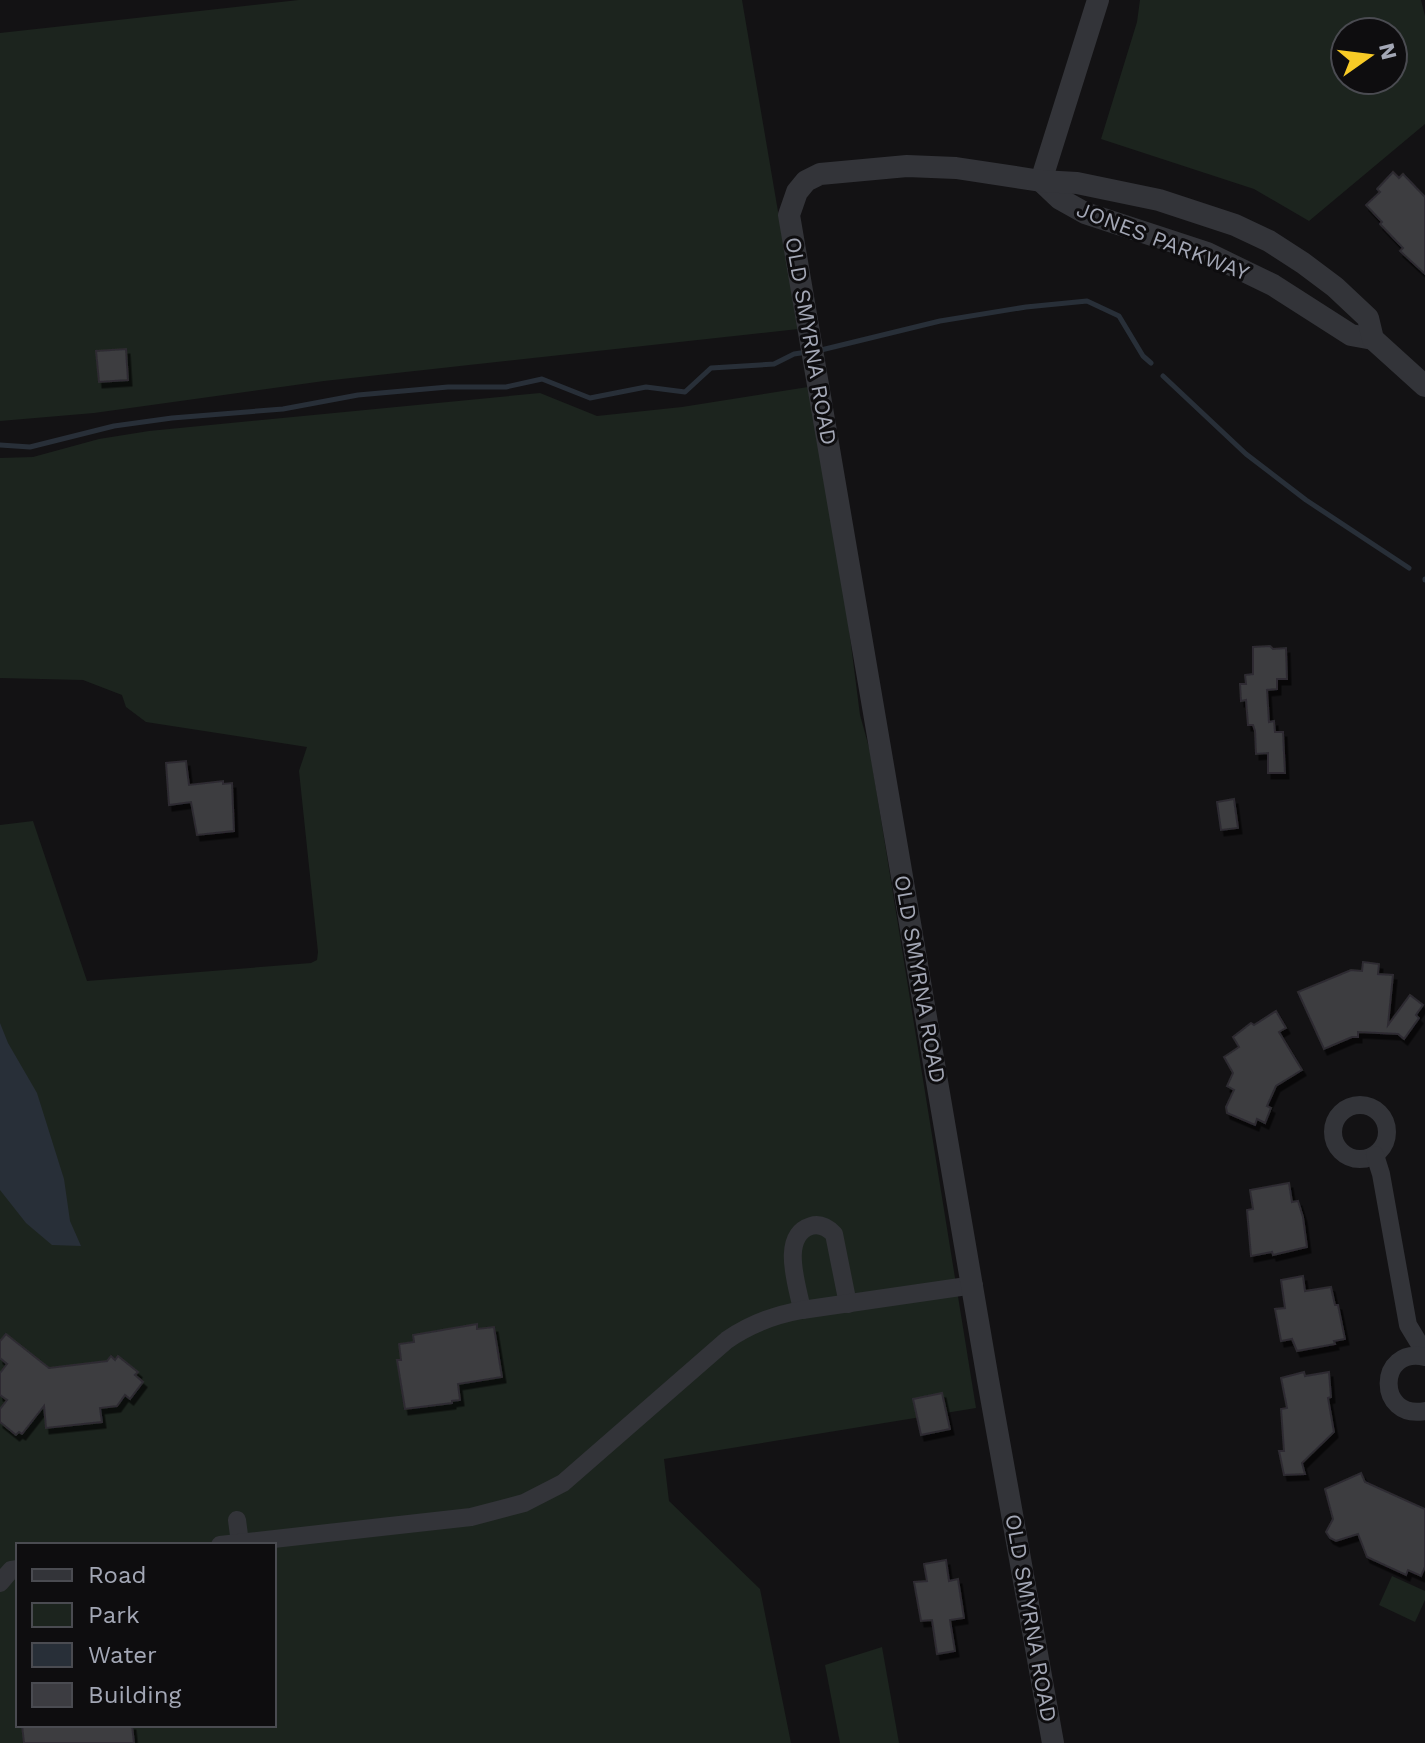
<svg xmlns="http://www.w3.org/2000/svg" width="1425" height="1743" font-family="'Work Sans',sans-serif">
<style>
.green{fill:#1c241e;fill-rule:evenodd}
.water{fill:#282f38}
.lines{fill:none;stroke-linecap:round;stroke-linejoin:round}
.stream{stroke:#282f38;stroke-width:5}
.building{fill:#3c3c41;stroke:#2d2c30;stroke-width:2;filter:url(#shadow)}
.minor{stroke:#333439;stroke-width:18}
.tertiary{stroke:#333439;stroke-width:22}
.labels{text-anchor:middle;dominant-baseline:central;stroke-width:6;stroke-linejoin:round;paint-order:stroke}
.street-label{font-size:22px;fill:#a3a7b5;stroke:#0e0d0f}
</style>
<defs>
<filter id="shadow"><feDropShadow dx="3.5" dy="5.5" stdDeviation="0" flood-color="#0009"/></filter>
</defs>
<rect width="100%" height="100%" fill="#131214"/>
<g class="green">
<polygon points="299,0 742,0 798,329 324,381 94,413 0,421 0,33"/>
<path d="M1140,0H1421L1425,16V124L1309,221L1254,189L1101,139L1137,22ZM1345,32H1393V80H1345Z"/>
<path d="M808,387L845,598L860,715L870,751L976,1408L664,1459L669,1501L760,1589L791,1743H0V825L33,821L87,981L311,963L317,960L318,952L299,771L307,747L146,722L126,707L122,695L83,680L0,678V458L33,457L99,439L149,431L540,393L597,416L682,407ZM18,1545H274V1725H18Z"/>
<polygon points="1392,1576 1425,1591 1425,1600 1415,1622 1379,1605"/>
<polygon points="882,1647 899,1743 840,1743 825,1665"/>
</g>
<polygon class="water" points="0,1023 8,1043 37,1093 64,1179 70,1221 81,1246 52,1245 26,1223 0,1190"/>
<g class="lines">
<g class="stream">
<polyline points="817,351 940,321 1026,307 1087,301 1119,316 1143,356 1151,363"/>
<polyline points="1163,376 1246,454 1306,500 1409,568"/>
<polyline points="0,445 30,447 114,426 172,418 283,409 358,395 448,387 506,387 542,379 590,398 646,387 685,392 711,368 774,364 794,354 807,352"/>
<polyline points="1425,579 1425,580"/>
</g>
</g>
<g class="building">
<polygon points="1393,172 1399,178 1403,174 1425,197 1425,274 1400,251 1403,248 1380,224 1382,222 1366,205 1380,192 1377,189"/>
<polygon points="126,349 128,380 99,382 96,351"/>
<polygon points="1270,646 1273,649 1286,648 1287,679 1277,679 1277,689 1267,690 1269,722 1274,721 1275,732 1283,732 1285,773 1268,773 1268,753 1256,754 1255,731 1253,725 1248,725 1246,700 1241,701 1240,684 1246,684 1245,675 1253,674 1253,647"/>
<polygon points="186,761 189,785 223,781 223,784 232,783 234,831 197,835 191,802 169,805 166,763"/>
<polygon points="1234,799 1238,828 1221,830 1217,802"/>
<polygon points="1363,962 1379,964 1378,974 1393,975 1388,1025 1410,995 1423,1005 1416,1015 1419,1018 1404,1039 1398,1034 1358,1032 1358,1037 1352,1037 1324,1049 1298,992 1351,970 1362,971"/>
<polygon points="1276,1011 1286,1028 1279,1032 1302,1070 1276,1086 1267,1106 1271,1108 1265,1123 1257,1119 1255,1125 1227,1113 1226,1107 1234,1090 1227,1086 1233,1073 1224,1057 1239,1047 1233,1037 1251,1023 1254,1025"/>
<polygon points="1289,1183 1292,1202 1298,1201 1303,1217 1307,1247 1273,1255 1272,1252 1251,1256 1247,1210 1253,1209 1250,1190"/>
<polygon points="1303,1276 1305,1291 1331,1287 1335,1305 1338,1305 1345,1339 1334,1341 1335,1344 1297,1351 1292,1339 1281,1341 1275,1309 1285,1308 1281,1280"/>
<polygon points="477,1324 477,1329 494,1327 502,1377 458,1384 460,1400 452,1401 452,1403 405,1409 397,1360 401,1360 399,1344 414,1342 413,1335"/>
<polygon points="6,1334 49,1368 107,1361 111,1356 115,1360 118,1356 138,1372 135,1375 143,1382 130,1399 125,1395 117,1406 100,1408 102,1422 46,1428 44,1406 22,1434 19,1432 16,1435 0,1422 0,1409 7,1400 0,1395 0,1373 7,1364 0,1358 0,1341"/>
<polygon points="1304,1372 1305,1376 1329,1372 1331,1397 1328,1398 1334,1432 1302,1463 1305,1474 1284,1475 1279,1451 1284,1451 1281,1409 1287,1408 1281,1378"/>
<polygon points="942,1393 950,1429 921,1435 913,1399"/>
<polygon points="1361,1473 1365,1482 1425,1509 1425,1567 1421,1576 1408,1570 1406,1575 1367,1557 1358,1534 1336,1541 1330,1538 1326,1532 1333,1519 1325,1489"/>
<polygon points="946,1560 949,1581 958,1579 964,1618 950,1620 955,1651 937,1654 932,1620 921,1621 914,1582 927,1581 924,1564"/>
<polygon points="22,1725 132,1725 134,1743 24,1743"/>
</g>
<g class="lines">
<g class="minor">
<circle cx="1360" cy="1132" r="27"/>
<polyline points="1375,1155 1381,1174 1408,1325 1425,1353"/>
<path d="M802,1310C798,1287 779,1236 811,1226C820,1223 827,1227 834,1234L848,1304"/>
<path d="M1425,1357C1377,1346 1376,1420 1425,1411"/>
<polyline points="237,1520 240,1543"/>
<path d="M220,1545L471,1517L524,1503L563,1483L727,1340C750,1324 774,1315 802,1310L974,1285"/>
<polyline points="0,1583 11,1570 18,1569"/>
</g>
<g class="tertiary">
<polyline points="1041,181 1060,199 1085,213 1207,253 1273,285 1351,335 1373,339"/>
<polyline points="1041,181 1098,0"/>
<polyline points="1053,1743 988,1380 789,215 797,192 806,181 820,174 907,166 956,168 1041,181 1077,183 1159,200 1235,225 1269,241 1303,263 1335,287 1368,318 1373,339 1425,386"/>
</g>
</g>
<g class="labels">
<g class="street-label">
<text transform="translate(1163 241) rotate(21)">JONES PARKWAY</text>
<text transform="translate(811 341) rotate(80)">OLD SMYRNA ROAD</text>
<text transform="translate(920 979) rotate(80)">OLD SMYRNA ROAD</text>
<text transform="translate(1031 1618) rotate(80)">OLD SMYRNA ROAD</text>
</g>
</g>
<rect x="16" y="1543" width="260" height="184" fill="#0e0d0f" stroke="#4a4b51" stroke-width="2"/>
<rect x="32" y="1569" width="40" height="12" fill="#333439" stroke="#4a4b51" stroke-width="2"/>
<text x="88" y="1583" font-size="24" fill="#a3a7b5">Road</text>
<rect x="32" y="1603" width="40" height="24" fill="#1c241e" stroke="#4a4b51" stroke-width="2"/>
<text x="88" y="1623" font-size="24" fill="#a3a7b5">Park</text>
<rect x="32" y="1643" width="40" height="24" fill="#282f38" stroke="#4a4b51" stroke-width="2"/>
<text x="88" y="1663" font-size="24" fill="#a3a7b5">Water</text>
<rect x="32" y="1683" width="40" height="24" fill="#3c3c41" stroke="#4a4b51" stroke-width="2"/>
<text x="88" y="1703" font-size="24" fill="#a3a7b5">Building</text>
<g transform="translate(1369 56) rotate(76)"><circle r="38" fill="#0e0d0f" stroke="#4a4b51" stroke-width="2"/>
<path d="M0-6L14 30L0 20L-14 30Z" fill="#f8cb26"/>
<text y="-12" font-size="22" font-weight="bold" text-anchor="middle" fill="#a3a7b5">N</text>
</g>
</svg>
